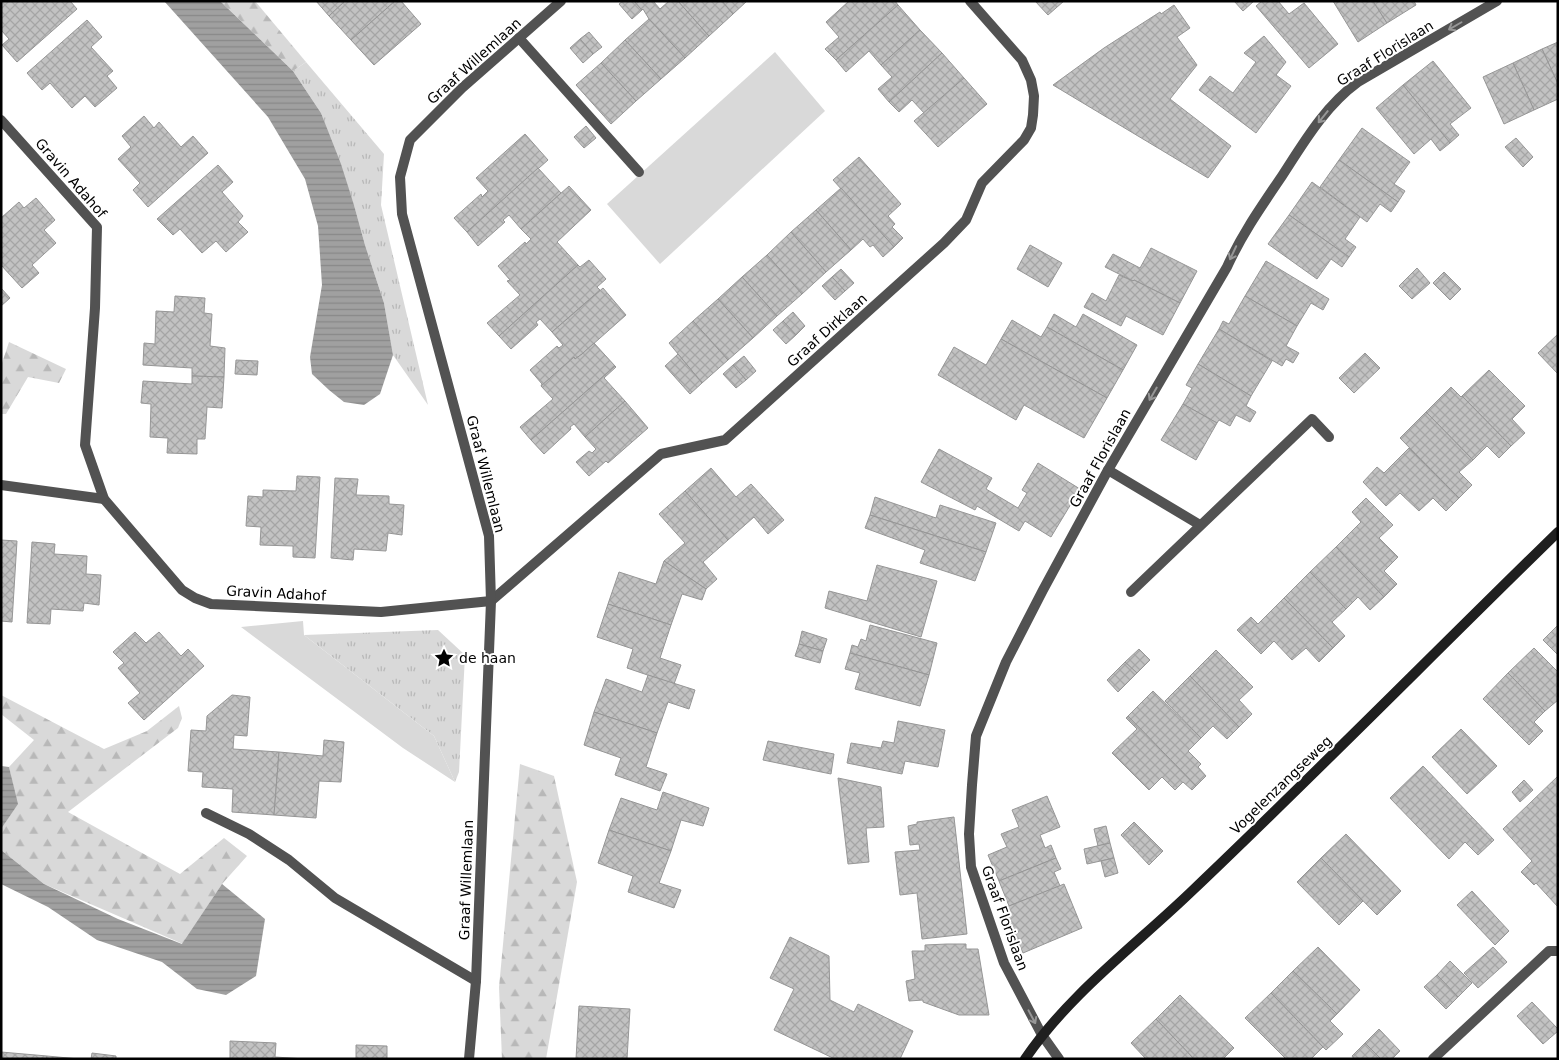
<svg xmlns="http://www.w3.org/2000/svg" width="1559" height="1060" font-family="'DejaVu Sans',sans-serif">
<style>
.grass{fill:url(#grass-tufts)}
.forest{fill:url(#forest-firs)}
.garden{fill:#d9d9d9}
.water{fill:url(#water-rules)}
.building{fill:url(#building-cross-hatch);stroke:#969696}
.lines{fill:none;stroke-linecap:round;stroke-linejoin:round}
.service{stroke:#525252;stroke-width:10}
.minor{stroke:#525252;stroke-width:10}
.secondary{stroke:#1f1f1f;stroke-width:10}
.oneway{stroke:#979797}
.labels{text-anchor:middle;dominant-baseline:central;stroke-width:4;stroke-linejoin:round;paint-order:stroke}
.street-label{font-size:14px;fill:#000;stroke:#fff}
.poi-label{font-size:14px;fill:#000;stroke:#fff;text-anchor:start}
</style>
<defs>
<pattern id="grass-tufts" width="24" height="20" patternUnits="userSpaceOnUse" patternTransform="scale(1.25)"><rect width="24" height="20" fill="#d9d9d9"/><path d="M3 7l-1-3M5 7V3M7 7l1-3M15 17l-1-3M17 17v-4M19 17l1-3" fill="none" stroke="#b8b8b8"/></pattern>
<pattern id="forest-firs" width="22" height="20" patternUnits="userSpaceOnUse" patternTransform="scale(1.25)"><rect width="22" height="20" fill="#d9d9d9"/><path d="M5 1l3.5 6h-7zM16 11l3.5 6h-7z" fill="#b8b8b8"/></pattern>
<pattern id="water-rules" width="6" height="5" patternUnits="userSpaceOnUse" patternTransform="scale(1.25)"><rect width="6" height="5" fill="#a0a0a0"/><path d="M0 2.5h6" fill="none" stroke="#888"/></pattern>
<pattern id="building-cross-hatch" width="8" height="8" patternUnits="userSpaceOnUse" patternTransform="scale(1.25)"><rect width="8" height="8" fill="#c2c2c2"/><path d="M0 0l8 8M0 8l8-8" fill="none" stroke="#a5a5a5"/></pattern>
</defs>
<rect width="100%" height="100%" fill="#fff"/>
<g class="grass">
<polygon points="306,62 384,154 381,205 428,405 393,355 384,303 365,245 354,205 321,113 293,71"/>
<polygon points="438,630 465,655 459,772 455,782 434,736 304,635"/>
</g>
<g class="forest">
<polygon points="220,1 255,1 306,62 293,71"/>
<polygon points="9,342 66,369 59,383 28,377 6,414 1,414 1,366"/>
<polygon points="1,695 104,749 147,731 179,706 182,718 178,728 68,812 180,874 224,838 247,856 222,884 183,944 44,884 1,850 1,829 17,804 9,767 34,740 1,714"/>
<polygon points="520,764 554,776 577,882 546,1059 502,1059 499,987"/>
</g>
<g class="garden">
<polygon points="775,52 825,111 660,264 607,204"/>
<polygon points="303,621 304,635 434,736 455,782 403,748 241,627"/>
</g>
<g class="water">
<polygon points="164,1 220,1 293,71 321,113 341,164 354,205 365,245 384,303 393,355 380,394 364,405 344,402 329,390 312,374 310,357 322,285 318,226 305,179 268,117"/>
<polygon points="1,766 9,767 18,804 1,829"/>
<polygon points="1,850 44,884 118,919 182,944 222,884 265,919 256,976 226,995 197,989 162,962 97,940 48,907 1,884"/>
</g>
<g class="building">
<polygon points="1,1 70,1 77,9 17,62 2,45 9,39 1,30"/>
<polygon points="316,1 345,1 329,16"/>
<polygon points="345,1 395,1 351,40 329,16"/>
<polygon points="395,1 401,1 421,24 374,65 351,40"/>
<polygon points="623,1 634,1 642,10 632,19 619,4"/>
<polygon points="634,1 653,1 660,9 669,1 678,1 709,36 685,58 649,19 643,9 642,10"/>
<polygon points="678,1 722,1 733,14 709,36"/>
<polygon points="722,1 747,1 733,14"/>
<polygon points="849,1 895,1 898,5 836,60 825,49 839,37 826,22"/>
<polygon points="1035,1 1064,1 1048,15"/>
<polygon points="1234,1 1254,1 1243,11"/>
<polygon points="1262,1 1278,1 1289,14 1304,3 1338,44 1309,68 1256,6"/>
<polygon points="1333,1 1373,1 1387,23 1358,42"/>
<polygon points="1373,1 1414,1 1416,5 1387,23"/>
<polygon points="898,5 920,30 881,65 869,51 846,72 836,60"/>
<polygon points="1174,5 1190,28 1177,37 1197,65 1170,99 1231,146 1208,178 1053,85 1104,48 1160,12 1161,14"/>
<polygon points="649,19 685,58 661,79 625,40"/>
<polygon points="87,20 102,37 91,47 113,71 107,76 117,88 95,107 85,96 72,108 50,83 42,90 27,73"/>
<polygon points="920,30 942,53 889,102 878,89 892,77 881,65"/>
<polygon points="589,32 602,47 593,54 580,39"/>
<polygon points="1264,36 1286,62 1276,75 1291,86 1256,133 1199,90 1210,76 1233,93 1256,62 1244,53"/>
<polygon points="580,39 593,54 583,63 570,48"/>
<polygon points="625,40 661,79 636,101 601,63"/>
<polygon points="1558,42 1558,84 1542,49"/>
<polygon points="1542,49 1558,84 1558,99 1534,110 1513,63"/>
<polygon points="942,53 964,78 925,114 912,100 899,112 889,102"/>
<polygon points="1433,61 1471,108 1450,124 1459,135 1450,143 1403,85"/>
<polygon points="601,63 636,101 611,124 576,85"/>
<polygon points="1513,63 1534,110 1504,124 1483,77"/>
<polygon points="964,78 987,104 938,147 914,121"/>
<polygon points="1403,85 1450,143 1440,151 1431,139 1414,154 1376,108"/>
<polygon points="144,116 154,128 159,122 181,147 193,136 208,153 148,207 133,190 140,183 118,159 131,147 122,136"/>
<polygon points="586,126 596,138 584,148 574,137"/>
<polygon points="1362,128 1410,162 1394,184 1405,191 1398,202 1339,160"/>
<polygon points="525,134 548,160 467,232 454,218 481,194 482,197 488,191 476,178"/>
<polygon points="1516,138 1533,157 1523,167 1505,147"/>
<polygon points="859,157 901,204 888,216 895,224 892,227 903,238 894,247 833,180"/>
<polygon points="1339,160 1398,202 1391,212 1380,204 1367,222 1320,187"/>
<polygon points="218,165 233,182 222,192 243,216 238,222 248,232 226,252 216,241 202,253 180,229 173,235 157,219"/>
<polygon points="538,168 561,193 521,229 509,215 503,220 505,222 478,246 467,232"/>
<polygon points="1312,182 1360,217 1345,239 1356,247 1349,257 1289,215"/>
<polygon points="569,186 591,210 557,242 578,265 499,336 487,323 520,295 507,281 510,280 498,266 525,242 526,244 531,239 521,229"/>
<polygon points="841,188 894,247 883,257 873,245 870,247 863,239 851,250 816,210"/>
<polygon points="36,198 55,220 44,230 56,243 32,265 39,273 22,288 1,265 1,218 19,202 24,208"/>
<polygon points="816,210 851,250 826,272 791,232"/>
<polygon points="1289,215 1349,257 1342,267 1331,259 1317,279 1268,244"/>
<polygon points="791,232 826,272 802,294 767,255"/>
<polygon points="1030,245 1062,263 1048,287 1017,269"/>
<polygon points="1151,248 1197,271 1180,303 1134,280 1133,281 1105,267 1113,254 1140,268"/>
<polygon points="767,255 802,294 777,316 742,277"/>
<polygon points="589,260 606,279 597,287 600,290 552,332 540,319 536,322 538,325 511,349 499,336 578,265 580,267"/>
<polygon points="1266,261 1329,299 1323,310 1311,303 1297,326 1245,296"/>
<polygon points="1417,268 1430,283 1412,299 1399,286"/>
<polygon points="841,269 854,283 845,291 832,277"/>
<polygon points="1444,272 1461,289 1450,300 1433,283"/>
<polygon points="1119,275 1133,281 1134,280 1180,303 1163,335 1126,316 1121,326 1084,307 1092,293 1106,301"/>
<polygon points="742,277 777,316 753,338 718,299"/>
<polygon points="832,277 845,291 835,300 822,286"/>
<polygon points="1,288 10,298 1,306"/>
<polygon points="603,288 626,315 582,354 575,359 574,357 541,386 542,384 530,370 557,346 559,348 563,345 552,332"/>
<polygon points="175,296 205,298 204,313 212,314 210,346 225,348 224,377 192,376 192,368 143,365 144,343 155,344 156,311 174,312"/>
<polygon points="1245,296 1297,326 1286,346 1299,353 1293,363 1286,359 1282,366 1219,329 1223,321 1229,324"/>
<polygon points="718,299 753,338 728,360 693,321"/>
<polygon points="793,312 805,326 796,335 783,321"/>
<polygon points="1054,314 1076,327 1083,314 1137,345 1123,370 1047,327"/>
<polygon points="1012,320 1041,337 1047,327 1123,370 1107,398 1001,339"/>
<polygon points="693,321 728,360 702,383 669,343"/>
<polygon points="783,321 796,335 786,344 773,330"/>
<polygon points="1219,329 1272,361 1251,396 1198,364"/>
<polygon points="1558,334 1558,374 1538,353"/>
<polygon points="1001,339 1107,398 1084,438 1024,405 1016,420 938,375 954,347 986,365"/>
<polygon points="594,343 615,366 531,440 520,427 553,399 541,386 574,357 575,359 582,354"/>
<polygon points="1365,353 1380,368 1354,393 1339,378"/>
<polygon points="678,354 702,383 690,394 665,366"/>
<polygon points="744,356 756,371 746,380 733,365"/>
<polygon points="236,360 258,361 257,375 235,374"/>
<polygon points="1198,364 1251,396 1246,406 1256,412 1250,422 1236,415 1230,426 1219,420 1217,423 1183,404 1192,388 1186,385"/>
<polygon points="733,365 746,380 736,388 723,374"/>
<polygon points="615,366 616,367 604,378 625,401 585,437 574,424 570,427 571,429 544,454 531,440"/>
<polygon points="1489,370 1525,406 1512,419 1525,433 1511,446 1462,396"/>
<polygon points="192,376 224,377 222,408 207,407 205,439 197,439 197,454 167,453 168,438 150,437 151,404 141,403 143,381 192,384"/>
<polygon points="1451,387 1461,397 1462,396 1511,446 1499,458 1487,446 1473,460 1426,412"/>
<polygon points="625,401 648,428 608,463 606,461 589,476 576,462 589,451 592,453 596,449 585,437"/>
<polygon points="1183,404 1217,423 1196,460 1161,440"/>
<polygon points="1426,412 1473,460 1459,472 1472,485 1459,498 1400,438"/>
<polygon points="1409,448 1459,498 1446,511 1433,498 1419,511 1400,493 1386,506 1363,482 1377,467 1384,473"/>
<polygon points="939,449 992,478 986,489 1018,508 1027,493 1022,490 1038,463 1080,489 1051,537 1025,521 1019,531 977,506 975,510 921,482"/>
<polygon points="711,468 736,497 751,484 784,520 768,534 754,517 728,540 685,491"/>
<polygon points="297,476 320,477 315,558 293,557 293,546 260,545 261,527 246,526 248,496 263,497 263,490 296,491"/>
<polygon points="335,478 358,479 356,495 389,496 389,504 404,505 402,535 388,533 386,551 354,549 353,560 331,558"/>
<polygon points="685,491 728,540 703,562 717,579 706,589 664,561 685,543 659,514"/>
<polygon points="875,497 936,518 940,505 996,523 986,552 870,515"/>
<polygon points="1366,498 1393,525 1379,538 1398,557 1384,571 1397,584 1384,597 1336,547 1361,522 1352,512"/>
<polygon points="870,515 986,552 975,581 920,563 925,550 865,528"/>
<polygon points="1,540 17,541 12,622 1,621"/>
<polygon points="32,542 55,544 54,554 87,556 86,574 101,575 99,605 84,603 83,611 51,609 50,624 27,623"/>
<polygon points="1336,547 1384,597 1370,610 1358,597 1346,609 1310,572"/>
<polygon points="664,561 706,589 702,600 682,594 671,625 608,604 619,572 656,584"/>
<polygon points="877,565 937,581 921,637 825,608 829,591 867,601"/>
<polygon points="1310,572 1346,609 1332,622 1345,636 1333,648 1284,598"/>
<polygon points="1284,598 1333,648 1319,662 1306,648 1292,660 1274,641 1261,654 1237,630 1251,617 1258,624"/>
<polygon points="608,604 671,625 660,658 681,665 674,684 627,668 633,649 597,637"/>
<polygon points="870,625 937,643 929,675 850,653 852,645 858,647 861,639 866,641"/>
<polygon points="1558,625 1558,655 1543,640"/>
<polygon points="802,631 827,639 823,651 799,644"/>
<polygon points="135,632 146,643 159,632 181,656 188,649 204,666 144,720 128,703 140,693 118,668 124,663 113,652"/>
<polygon points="799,644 823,651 820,663 795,656"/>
<polygon points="1534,648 1558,672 1558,700 1545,711 1508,673"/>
<polygon points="1139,649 1150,660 1137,673 1125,662"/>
<polygon points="1216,650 1253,687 1239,700 1252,714 1239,727 1190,676"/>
<polygon points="850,653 929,675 920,706 855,689 860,673 845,669"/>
<polygon points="1125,662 1137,673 1118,692 1107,680"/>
<polygon points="1508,673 1545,711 1534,722 1543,731 1529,745 1483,699"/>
<polygon points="648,675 695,690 689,709 668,702 657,733 594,712 606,679 642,692"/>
<polygon points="1190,676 1239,727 1227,739 1213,726 1201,738 1165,701"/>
<polygon points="1153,691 1201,738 1188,751 1201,764 1198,767 1206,776 1196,786 1128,716"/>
<polygon points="232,695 250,697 247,736 234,735 233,749 279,752 274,815 232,812 233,789 202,787 203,772 188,771 191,730 206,731 207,716"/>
<polygon points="594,712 657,733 646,767 667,774 660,791 615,775 621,758 584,745"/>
<polygon points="1128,716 1196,786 1192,790 1183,782 1175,790 1162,777 1149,790 1112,753 1137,729 1126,718"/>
<polygon points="898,721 945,730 938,767 905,761 902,774 847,763 851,743 881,748 883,741 894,743"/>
<polygon points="1461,729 1497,766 1467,794 1432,757"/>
<polygon points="324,740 344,742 341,782 319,781 316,818 274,815 279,752 323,756"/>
<polygon points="768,741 834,754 831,774 763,760"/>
<polygon points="1423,766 1494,840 1478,855 1465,842 1449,859 1390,798"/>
<polygon points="1558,776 1558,907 1536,883 1534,885 1521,872 1532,861 1503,829"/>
<polygon points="838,778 881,787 884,827 866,828 869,862 848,864"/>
<polygon points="1524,780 1533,790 1520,802 1512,792"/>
<polygon points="663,792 709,808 703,826 681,820 671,851 609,830 621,798 657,810"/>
<polygon points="1047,796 1060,827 1040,835 1045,848 1051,845 1056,858 999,881 988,855 1007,847 1001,834 1019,827 1012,810"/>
<polygon points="954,817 967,934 922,939 917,893 900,895 895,852 920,850 919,844 910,845 908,826 917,824 917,822"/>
<polygon points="1134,822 1163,851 1149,865 1121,835"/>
<polygon points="1106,826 1110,843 1098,846 1094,829"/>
<polygon points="609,830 671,851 659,883 681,890 674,908 628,892 633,876 598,863"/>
<polygon points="1346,834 1401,891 1377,915 1321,858"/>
<polygon points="1110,843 1114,858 1087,864 1084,849"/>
<polygon points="1056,858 1061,869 1054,872 1060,886 1009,906 999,881"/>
<polygon points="1114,858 1118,873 1105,877 1101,861"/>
<polygon points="1321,858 1363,901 1339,925 1297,882"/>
<polygon points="1064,884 1082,928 1023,953 1004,908"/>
<polygon points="1472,891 1509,931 1495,945 1457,905"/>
<polygon points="790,937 829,956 830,1000 854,1012 858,1004 913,1031 900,1059 835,1059 774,1030 794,989 770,978"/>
<polygon points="947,944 966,944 966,949 978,949 989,1015 959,1015 923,1002 923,1000 909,1001 906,981 915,979 912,951 925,951 925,945"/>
<polygon points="1318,947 1360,990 1337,1014 1293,971"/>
<polygon points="1493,947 1507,962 1478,988 1464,973"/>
<polygon points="1450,961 1472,983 1458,997 1437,975"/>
<polygon points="1293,971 1337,1014 1330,1021 1343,1034 1326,1050 1271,993"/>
<polygon points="1437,975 1458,997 1446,1009 1424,987"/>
<polygon points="1271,993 1323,1047 1311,1059 1286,1059 1245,1018"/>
<polygon points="1180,995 1234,1048 1223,1059 1194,1059 1156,1019"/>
<polygon points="1532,1002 1558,1029 1558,1031 1543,1044 1517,1016"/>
<polygon points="579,1006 630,1009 627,1059 576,1059"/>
<polygon points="1156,1019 1194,1059 1146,1059 1131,1043"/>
<polygon points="1379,1029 1400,1051 1392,1059 1381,1059 1365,1043"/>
<polygon points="230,1041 276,1043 275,1057 305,1059 230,1059"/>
<polygon points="1365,1043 1381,1059 1354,1059 1352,1056"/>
<polygon points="356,1045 387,1046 387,1059 356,1059"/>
<polygon points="1,1052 47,1056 46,1059 1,1059"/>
<polygon points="92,1053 116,1056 116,1059 91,1059"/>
<polygon points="47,1056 79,1059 46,1059"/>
</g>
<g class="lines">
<g class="service">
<polyline points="519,38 639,172"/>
<polyline points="1108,470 1200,525"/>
<polyline points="1131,592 1312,419 1329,437"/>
<polyline points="206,813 249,834 289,860 335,898 476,981"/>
<polyline points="1433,1059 1549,951 1558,951"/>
</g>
<g class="minor">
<polyline points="1,120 97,227 95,308 85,445 104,499 182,590 195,598 211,604 381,612 491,601"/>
<polyline points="1,485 104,499"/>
<polyline points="491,601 661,454 725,440 944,243 966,220 982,183 1024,140 1031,128 1033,115 1034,96 1031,80 1022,60 970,1"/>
<polyline points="469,1059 476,981 491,601 489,536 402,214 400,177 410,140 462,88 561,1"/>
<path d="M1059,1059L1042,1035L1004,963L971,867L969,834L972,785L976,736L1006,662L1043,590L1108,470L1227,267C1242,234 1261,207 1282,176C1304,142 1325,106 1358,82L1497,1"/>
</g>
<path class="secondary" d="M1025,1059C1070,993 1136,945 1193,890C1316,773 1436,651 1558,532"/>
</g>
<defs><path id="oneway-shaft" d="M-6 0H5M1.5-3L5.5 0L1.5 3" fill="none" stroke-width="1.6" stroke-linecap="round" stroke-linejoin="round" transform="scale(1.25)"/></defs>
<g class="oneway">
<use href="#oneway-shaft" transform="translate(1455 26) rotate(150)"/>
<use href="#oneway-shaft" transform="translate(1323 117) rotate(129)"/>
<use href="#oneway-shaft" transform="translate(1233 253) rotate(115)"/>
<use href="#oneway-shaft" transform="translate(1153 394) rotate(120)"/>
<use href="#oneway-shaft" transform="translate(1032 1017) rotate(62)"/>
</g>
<defs>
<symbol id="sight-bare" viewBox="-9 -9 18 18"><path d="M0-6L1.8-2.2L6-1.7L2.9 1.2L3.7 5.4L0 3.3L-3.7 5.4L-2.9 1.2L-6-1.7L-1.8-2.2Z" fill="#000" stroke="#fff" stroke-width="2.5" paint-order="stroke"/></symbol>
</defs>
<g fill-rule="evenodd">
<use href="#sight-bare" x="430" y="644" width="28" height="28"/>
</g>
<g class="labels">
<g class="street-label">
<text transform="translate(1385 53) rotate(-32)">Graaf Florislaan</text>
<text transform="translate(474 61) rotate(-42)">Graaf Willemlaan</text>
<text transform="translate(71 178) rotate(49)">Gravin Adahof</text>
<text transform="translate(827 330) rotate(-42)">Graaf Dirklaan</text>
<text transform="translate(1100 458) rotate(-61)">Graaf Florislaan</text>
<text transform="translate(486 474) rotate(76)">Graaf Willemlaan</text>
<text transform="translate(276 593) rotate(3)">Gravin Adahof</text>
<text transform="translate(1281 785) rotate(-44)">Vogelenzangseweg</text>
<text transform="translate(466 880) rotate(-88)">Graaf Willemlaan</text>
<text transform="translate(1005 918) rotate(70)">Graaf Florislaan</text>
</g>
<g class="poi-label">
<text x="459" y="658">de haan</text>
</g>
</g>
<rect width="1559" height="1060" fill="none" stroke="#000000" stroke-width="5"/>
</svg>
